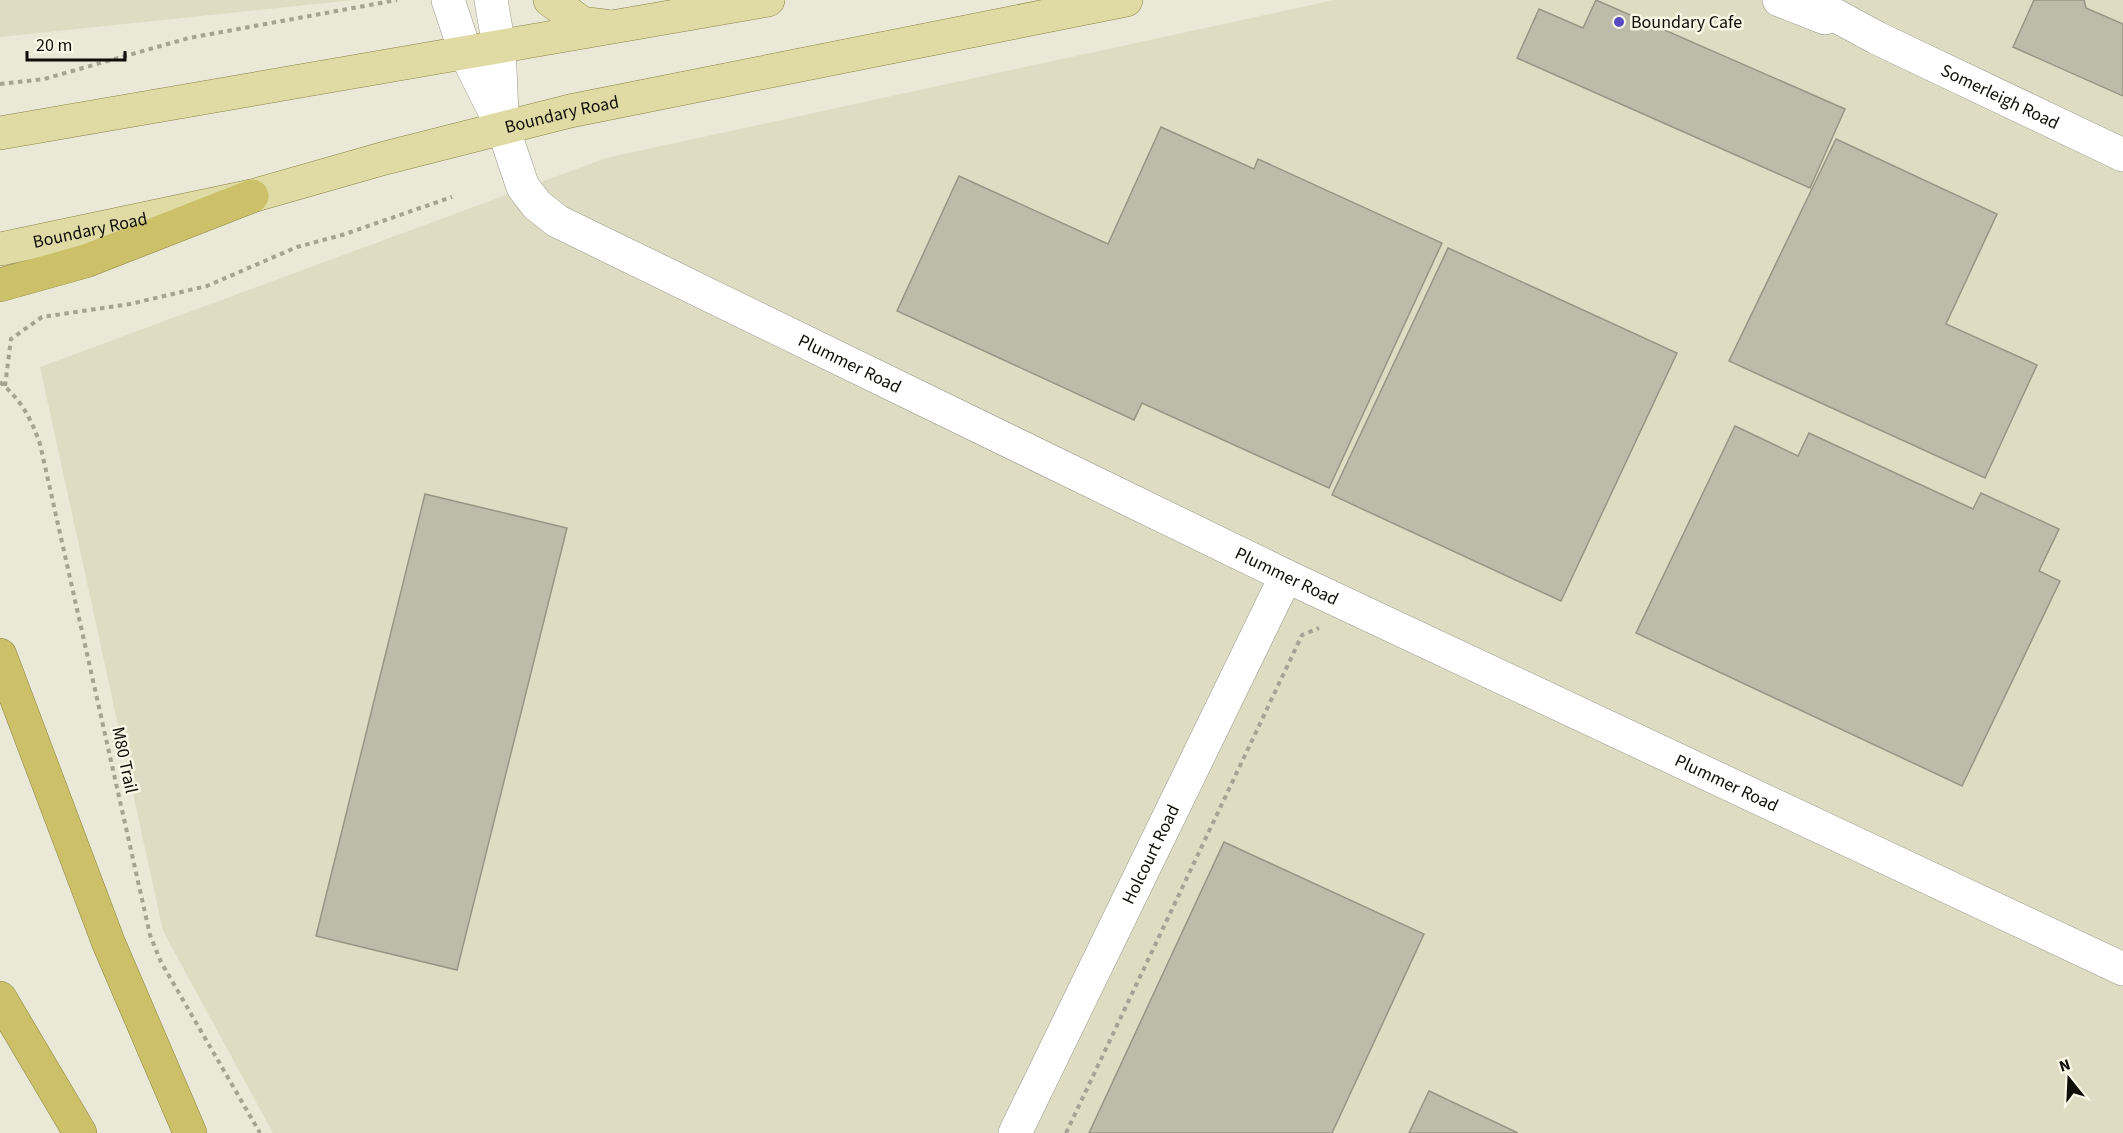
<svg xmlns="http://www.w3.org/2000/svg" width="2123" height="1133" font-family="'Source Sans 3',sans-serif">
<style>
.built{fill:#dedcc3}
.building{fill:#bdbcab;stroke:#979585;stroke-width:1.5}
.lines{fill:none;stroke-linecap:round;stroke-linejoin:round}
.minor-casing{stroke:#9a9888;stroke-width:34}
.major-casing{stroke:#8a8246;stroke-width:34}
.highway-casing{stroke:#8a8246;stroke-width:34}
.path{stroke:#a4a394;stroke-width:4;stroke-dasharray:4.5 4.5;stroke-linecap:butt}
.minor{stroke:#fff;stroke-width:33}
.major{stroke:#e0daa4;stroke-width:33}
.highway{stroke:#ccc168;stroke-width:33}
.poi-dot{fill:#584bc2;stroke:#f8f6e4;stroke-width:2}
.labels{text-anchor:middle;stroke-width:5;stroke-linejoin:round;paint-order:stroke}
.poi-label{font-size:18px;fill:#0f0e08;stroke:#f8f6e4;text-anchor:start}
.street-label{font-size:18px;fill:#0f0e08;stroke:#f8f6e4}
</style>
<rect width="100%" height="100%" fill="#eae9d7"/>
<g class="built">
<path d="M0 0H354L0 37Z"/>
<path d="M1334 0H2123V1133H273L163 931 40 367 606 158Z"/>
</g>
<g class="building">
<path d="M1596 0 1845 109 1810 188 1517 58 1539 9 1583 28Z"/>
<path d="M2034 0H2084L2086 8 2123 24V96L2013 47Z"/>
<path d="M1161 127 1254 169 1258 159 1442 243 1329 488 1142 403 1134 420 897 311 959 176 1108 244Z"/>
<path d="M1836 139 1997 214 1946 324 2037 365 1985 478 1729 361Z"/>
<path d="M1448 248 1677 353 1561 601 1332 495Z"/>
<path d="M1735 426 1798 456 1809 433 1973 509 1981 493 2059 529 2039 571 2060 581 1962 786 1636 633Z"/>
<path d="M425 494 567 528 457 970 316 936Z"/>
<path d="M1224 842 1424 934 1332 1133H1089Z"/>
<path d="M1429 1091 1518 1133H1409Z"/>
</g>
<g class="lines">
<g class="minor-casing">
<g id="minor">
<path id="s1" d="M448 0 466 54 503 128 523 187 537 205 557 221 1286 576 2123 969"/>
<path d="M491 0 499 47 502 114"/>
<path d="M1779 0 1825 18"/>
<path id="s2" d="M1807 0 1877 38 2123 155"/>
<path id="s3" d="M1015 1133 1286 576"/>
</g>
</g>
<g class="major-casing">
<g id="major">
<path d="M550 0 582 23 606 26"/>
<path d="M0 133 768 0"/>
<path id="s4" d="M0 249 252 196 385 158 570 111 1126 0"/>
</g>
</g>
<g class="highway-casing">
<g id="highway">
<path d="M0 285 86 261 252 196"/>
<path d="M0 655 109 944 190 1133"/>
<path d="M0 998 80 1133"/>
</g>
</g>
<g class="path">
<path d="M0 84 44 79 189 38 397 0"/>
<path d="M0 382C21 400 31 418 40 444L150 935 161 962 260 1133"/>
<path d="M5 386 11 339 42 317 130 304 207 286 297 247 342 235 452 197"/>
<path d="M1066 1133 1302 635 1319 628"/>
</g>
<use href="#minor" class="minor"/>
<use href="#major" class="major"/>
<use href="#highway" class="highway"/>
</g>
<circle class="poi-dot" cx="1619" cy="22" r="6"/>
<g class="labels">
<g class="poi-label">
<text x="1631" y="28">Boundary Cafe</text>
</g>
<g class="street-label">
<text dy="6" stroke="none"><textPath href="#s2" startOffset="216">Somerleigh Road</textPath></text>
<text dy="6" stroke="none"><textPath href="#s4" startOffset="578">Boundary Road</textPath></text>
<text dy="6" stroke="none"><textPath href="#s4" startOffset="92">Boundary Road</textPath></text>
<text dy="6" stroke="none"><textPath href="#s1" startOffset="576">Plummer Road</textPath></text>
<text dy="6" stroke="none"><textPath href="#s1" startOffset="1062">Plummer Road</textPath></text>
<text transform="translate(125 760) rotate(78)" y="6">M80 Trail</text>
<text dy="6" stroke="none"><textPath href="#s1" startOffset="1548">Plummer Road</textPath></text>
<text dy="6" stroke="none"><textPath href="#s3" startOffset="310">Holcourt Road</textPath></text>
</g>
</g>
<g transform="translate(2069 1079) rotate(342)" stroke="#f8f6e4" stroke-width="4.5" paint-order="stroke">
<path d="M0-4.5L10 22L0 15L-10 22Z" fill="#0f0e08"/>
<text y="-9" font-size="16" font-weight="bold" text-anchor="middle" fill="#0f0e08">N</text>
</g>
<path d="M27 51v9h98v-9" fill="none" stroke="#0f0e08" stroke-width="3"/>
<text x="36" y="51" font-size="18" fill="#0f0e08" stroke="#f8f6e4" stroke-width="4.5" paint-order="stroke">20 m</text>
</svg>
